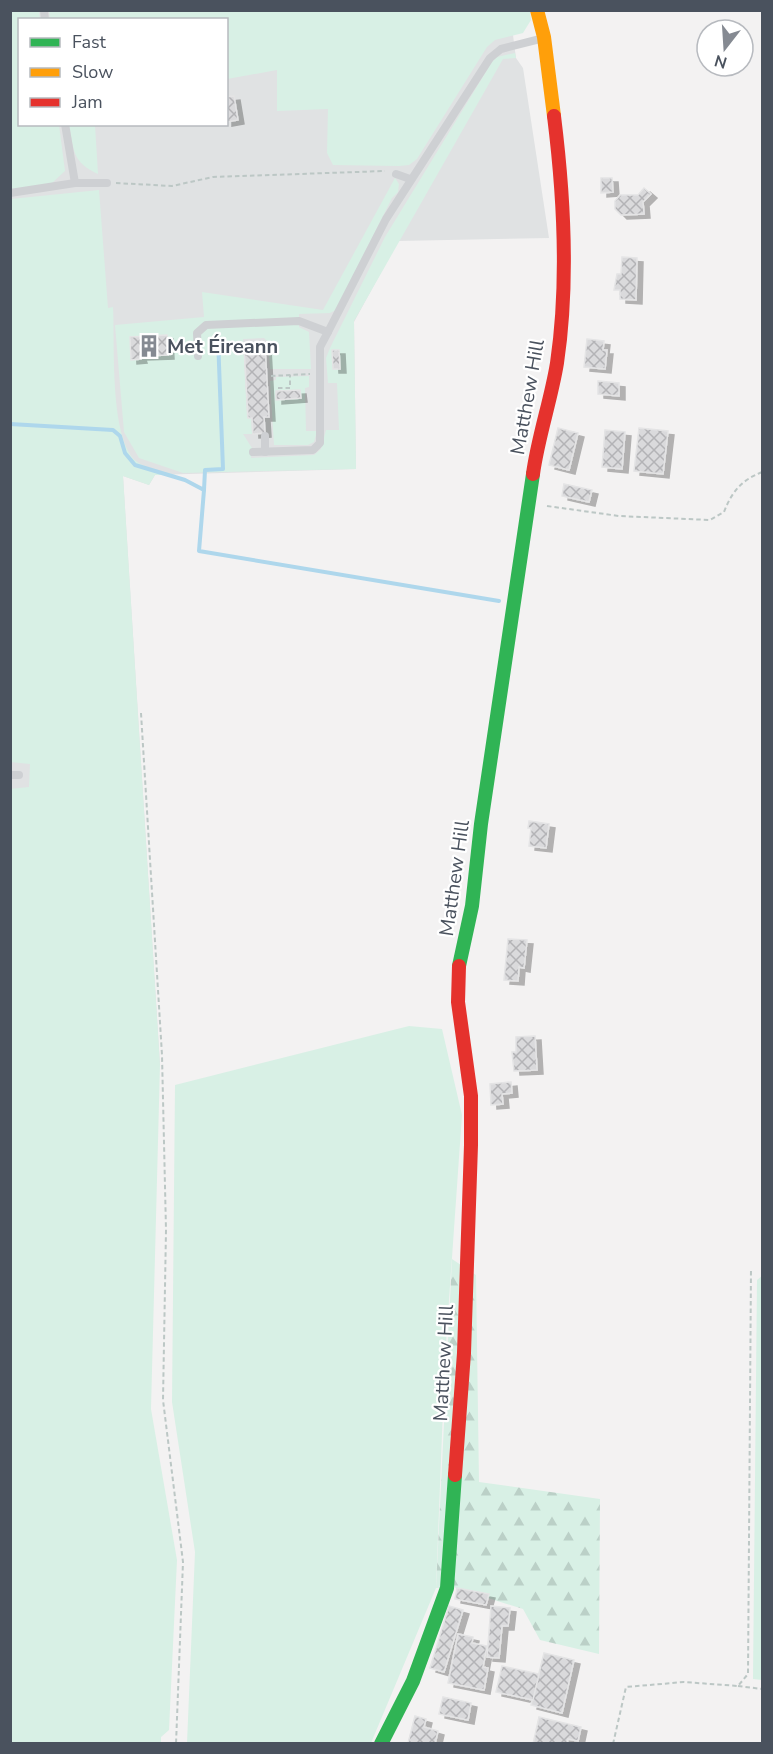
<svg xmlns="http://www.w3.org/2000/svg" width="773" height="1754" font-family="'Nunito Sans',sans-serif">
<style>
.airport{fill:#e0e2e3;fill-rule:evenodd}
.grass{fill:#d8f0e5}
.forest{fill:url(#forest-firs)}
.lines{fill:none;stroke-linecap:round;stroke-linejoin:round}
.stream{stroke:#aed7ec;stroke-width:4}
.building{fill:url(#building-cross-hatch);stroke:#e4e4e5;stroke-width:1.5;filter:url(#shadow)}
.path{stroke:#bcc7c5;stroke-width:2;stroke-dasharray:4.5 3;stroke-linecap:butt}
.lane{stroke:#ced0d3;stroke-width:8}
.fast{stroke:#30b455;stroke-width:14}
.slow{stroke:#ff9f0a;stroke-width:14}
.jam{stroke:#e5322d;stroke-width:14}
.labels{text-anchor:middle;stroke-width:4.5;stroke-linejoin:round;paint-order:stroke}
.poi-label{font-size:20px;font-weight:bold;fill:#4a525e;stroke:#fff;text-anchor:start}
.street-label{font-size:20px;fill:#4a525e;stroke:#fff}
</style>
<defs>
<pattern id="forest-firs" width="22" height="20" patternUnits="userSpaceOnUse" patternTransform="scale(1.5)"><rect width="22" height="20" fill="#d8f0e5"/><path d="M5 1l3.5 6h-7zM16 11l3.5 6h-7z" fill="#bbd0c7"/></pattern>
<pattern id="building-cross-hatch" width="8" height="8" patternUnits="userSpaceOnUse" patternTransform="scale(1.5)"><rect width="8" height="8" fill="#dadadc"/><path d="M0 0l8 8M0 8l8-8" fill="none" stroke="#b3b3b6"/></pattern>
<filter id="shadow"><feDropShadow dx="6" dy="4" stdDeviation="0" flood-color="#0004"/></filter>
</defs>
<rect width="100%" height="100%" fill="#f3f2f2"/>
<path class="airport" d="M518 10 477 42 513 35 516 58 523 68 549 238 398 241 354 322 356 469 155 475 149 485 123 476 160 1065 11 1071 10 11ZM20 20H226V124H20Z"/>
<g class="grass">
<path d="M530 10 531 20 523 33 495 40 487 47 417 159 409 165 399 166 333 165 327 153 328 109 277 111V70L227 79 226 20 50 19 49 11Z"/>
<path d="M10 11H39L40 19 20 20V124L59 125 65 171 51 184 10 190Z"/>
<path d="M515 53 516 58 503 59 354 321 356 469 183 473 139 458 124 432 115 325 204 317 202 292 323 310 395 178 399 184 398 192 392 198 336 310 330 313 299 314V327L309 332 311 369H270L268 342 264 338 243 339 247 418 251 419 252 434H243L252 448 251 458 314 455 321 449 326 430H339L337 383H328L326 358 330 348 385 237 492 62 497 57Z"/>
<path d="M69 125H95L98 174C72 162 74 151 69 125Z"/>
<path d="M99 190 108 308 113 307C115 343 109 438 136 461 145 469 163 471 175 475H155L149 485 123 476 160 1065 151 1409 177 1560 169 1730 161 1737V1743H11L10 789 29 787 30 764 10 762 11 199Z"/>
<path d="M309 376V387L305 388 306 431H317L314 442 308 445H274L270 381 276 380V377Z"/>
<path d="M409 1026 442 1029 462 1115 445 1357 436 1588 371 1743H187L195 1552 172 1402 175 1085Z"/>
<path d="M762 1276V1680L753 1679 757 1280Z"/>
</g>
<path class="forest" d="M452 1259 476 1275 479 1482 600 1499 599 1654 540 1640 523 1609 453 1587 436 1588Z"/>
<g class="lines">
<g class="stream">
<path d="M10 424 113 430 120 436 125 453 135 465 185 480 204 490 205 470 223 469 218 338"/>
<path d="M204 490 199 551 499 601"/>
</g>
</g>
<g class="building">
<path d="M234 96 238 120 226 122V97Z"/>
<path d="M601 178H612L613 192 601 193Z"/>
<path d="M644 188 651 194 643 202 644 214 621 215 615 209V201L620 195H638Z"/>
<path d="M622 257 637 258 636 300 620 299V290H614L617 274H621Z"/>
<path d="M167 335 168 355 140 356 141 359 131 360 130 337Z"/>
<path d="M587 339 604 341 603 350H607L605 369 584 367Z"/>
<path d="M265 345 269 417H264L265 433 253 434 252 418H248L244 346Z"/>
<path d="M332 350H339L340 369H333Z"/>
<path d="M598 381 619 383V396L598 394Z"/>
<path d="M300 390 301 398 276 400V391Z"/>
<path d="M558 428 578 433 569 470 549 465Z"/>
<path d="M639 428 668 431 663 474 634 471Z"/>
<path d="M605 430 625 432 622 469 602 467Z"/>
<path d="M564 484 592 490 589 502 562 496Z"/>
<path d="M529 821 549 824 546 848 529 846 531 828H528Z"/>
<path d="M508 939 527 940 524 968 519 967 518 981 504 980Z"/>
<path d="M535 1036 537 1070 514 1071 512 1052H516V1037Z"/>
<path d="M511 1082 512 1093 502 1094 503 1104 491 1105 490 1084Z"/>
<path d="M457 1588 489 1594 486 1605 455 1599Z"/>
<path d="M449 1606 463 1610 444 1672 430 1668Z"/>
<path d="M491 1606 510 1608 508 1626H502L499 1658 487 1657Z"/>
<path d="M458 1634 473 1637 472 1643 487 1646 483 1667 488 1668 484 1690 448 1683Z"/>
<path d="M544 1653 574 1660 562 1713 531 1705Z"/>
<path d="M502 1666 539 1674 533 1700 496 1692Z"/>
<path d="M443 1697 471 1703 468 1720 439 1714Z"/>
<path d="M415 1716 426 1719 424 1727 438 1731 435 1744 408 1743Z"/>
<path d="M539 1717 581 1727 578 1741 568 1739 567 1744H533Z"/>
</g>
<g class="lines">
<g class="path">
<path d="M116 183 172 186 213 177 385 171"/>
<path d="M271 376 310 374"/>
<path d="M278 388H290V375"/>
<path d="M547 506 619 516 710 520 724 512C732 491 742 480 762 472"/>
<path d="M141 713 162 1055 166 1230 163 1400 183 1562 176 1744"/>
<path d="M738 1686 762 1689"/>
<path d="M613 1744 626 1687 684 1682 738 1686 748 1674 751 1268"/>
</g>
<g class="lane">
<path d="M44 10 45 20"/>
<path d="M65 124 75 183"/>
<path d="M396 174 410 179"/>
<path d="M10 193 75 183H107"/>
<path d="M328 332 386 219 490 58 501 49 544 38"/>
<path d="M198 356 197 333 206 325 299 321 328 332 320 347V443L313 450 253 452"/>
<path d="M265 436V452"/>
<path d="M10 775H19"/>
</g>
<g class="fast">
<path d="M459 966 472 906 481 824 533 474"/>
<path d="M381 1744 413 1681 447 1588 455 1475"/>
</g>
<path class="slow" d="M537 10 544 37 554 116"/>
<g class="jam">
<path d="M533 474C538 437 551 400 557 363 569 282 564 196 554 116"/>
<path d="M455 1475 464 1353 471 1145V1096L458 1002 459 966"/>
</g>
</g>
<defs>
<g id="building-bare" transform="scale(1.8)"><path d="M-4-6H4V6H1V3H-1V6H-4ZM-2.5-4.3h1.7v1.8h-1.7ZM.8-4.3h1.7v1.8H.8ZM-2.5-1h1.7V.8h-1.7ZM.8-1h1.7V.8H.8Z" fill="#858a92" stroke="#fff" stroke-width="2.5" paint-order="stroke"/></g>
</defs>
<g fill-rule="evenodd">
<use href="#building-bare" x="149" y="346"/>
</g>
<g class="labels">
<g class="poi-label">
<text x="167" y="353">Met Éireann</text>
</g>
<g class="street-label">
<text transform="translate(527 397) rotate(-80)" y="7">Matthew Hill</text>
<text transform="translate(454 878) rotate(-82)" y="7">Matthew Hill</text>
<text transform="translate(443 1363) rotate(-87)" y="7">Matthew Hill</text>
</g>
</g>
<rect width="773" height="1754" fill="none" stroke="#4a525e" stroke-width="24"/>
<rect x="18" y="18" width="210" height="108" fill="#ffffff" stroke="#b7babf" stroke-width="1.5"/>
<rect x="30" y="38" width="30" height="9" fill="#30b455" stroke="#b7babf" stroke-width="1.5"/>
<text x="72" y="48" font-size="18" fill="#4a525e">Fast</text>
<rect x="30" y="68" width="30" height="9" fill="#ff9f0a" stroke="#b7babf" stroke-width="1.5"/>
<text x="72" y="78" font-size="18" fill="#4a525e">Slow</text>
<rect x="30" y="98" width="30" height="9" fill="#e5322d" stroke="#b7babf" stroke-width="1.5"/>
<text x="72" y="108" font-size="18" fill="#4a525e">Jam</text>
<g transform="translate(725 48) rotate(197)"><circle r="28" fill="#ffffff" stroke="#b7babf" stroke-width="1.5"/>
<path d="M0-4.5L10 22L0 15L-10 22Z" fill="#858a92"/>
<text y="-9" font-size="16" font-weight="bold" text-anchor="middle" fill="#4a525e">N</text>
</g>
</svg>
